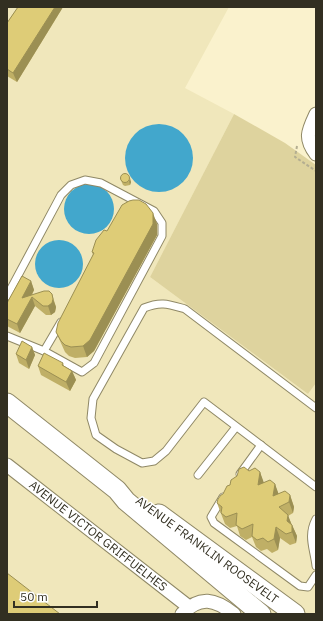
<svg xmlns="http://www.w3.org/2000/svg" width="323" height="621" font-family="'IBM Plex Sans',sans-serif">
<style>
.built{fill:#f0e7bb}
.green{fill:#ded39e}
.water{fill:#42a7cc}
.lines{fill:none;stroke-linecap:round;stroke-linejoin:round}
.lane-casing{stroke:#8f8866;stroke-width:9}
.street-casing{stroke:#8f8866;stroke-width:15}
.secondary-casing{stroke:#8f8866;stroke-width:21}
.path{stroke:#b4ae91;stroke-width:2;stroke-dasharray:3 2;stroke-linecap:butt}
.lane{stroke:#fff;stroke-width:7}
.street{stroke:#fff;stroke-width:13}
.secondary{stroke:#fff;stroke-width:19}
.wall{fill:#bfaf66}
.shaded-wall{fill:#9b8f53}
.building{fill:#decc77;stroke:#9b8f53}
.labels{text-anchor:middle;stroke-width:3;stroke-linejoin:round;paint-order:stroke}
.street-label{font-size:12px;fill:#322f21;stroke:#fff}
</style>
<rect width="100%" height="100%" fill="#faf2cd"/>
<path class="built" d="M7 7H229L185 88 234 114 150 277 308 394 316 383V614H7Z"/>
<path class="green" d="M234 114 285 143 316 165V383L308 394 150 277Z"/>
<g class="water">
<circle cx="159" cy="158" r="34"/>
<circle cx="89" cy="209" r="25"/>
<circle cx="59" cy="264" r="24"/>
</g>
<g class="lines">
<g class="lane-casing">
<g id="lane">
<path d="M7 296 61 195 71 185 85 180 101 183 154 211 162 223V236L94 363 82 372 44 351"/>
<path d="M7 336 44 351 61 322"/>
<path d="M316 408 185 309C168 304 161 301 144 308L93 399 91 418 96 435 116 449 142 463 154 461 166 451 204 402 316 487"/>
<path d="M240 474 261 445"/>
<path d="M198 475 236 427"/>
<path d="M223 497 211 517 214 523 300 586 308 587 316 575"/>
<path d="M316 519C307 536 314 548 316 566"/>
</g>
</g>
<g class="street-casing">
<g id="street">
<path d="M316 114C308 131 304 138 316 154"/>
<path d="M7 465 189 607"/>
<path d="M182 614C200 595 215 599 234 614"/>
</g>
</g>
<g class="secondary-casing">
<g id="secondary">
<path d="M7 403 117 490 126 501 261 614"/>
<path d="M159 514 295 614"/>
</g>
</g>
<path class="path" d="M297 146 295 157 316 171"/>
<use href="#lane" class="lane"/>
<use href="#street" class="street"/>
<use href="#secondary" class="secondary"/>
</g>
<g class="wall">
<path d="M18 7H63L17 82 7 76V23Z"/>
<path d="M120 178 131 182 130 185 125 186 123 185Z"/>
<path d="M157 224V235L94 351 87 357 75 358 69 356 65 352 56 332 93 255 92 252 107 231Z"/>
<path d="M31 281 34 290 32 295 52 294 56 307 55 312 51 315H46L35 306 20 333 7 326V303Z"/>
<path d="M32 347 35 355 29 369 19 363 16 354Z"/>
<path d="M63 363 64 366 72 371 76 380 70 391 41 375 38 366Z"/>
<path d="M249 471 260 472 263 482 275 484 278 494 290 495 294 507 293 513 288 516 297 536 296 543 290 545 280 538 278 550 272 553 267 549 261 551 256 547 252 537 246 540 240 536 237 526 230 528 225 524 217 503 230 485Z"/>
</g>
<g class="shaded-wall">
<path d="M55 7H63L17 82 13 73Z"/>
<path d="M130 178 131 182 130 185 129 181Z"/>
<path d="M153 213 157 224V235L94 351 87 357 83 346Z"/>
<path d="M31 281 34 290 25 307 22 298Z"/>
<path d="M32 297 35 306 20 333 17 324Z"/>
<path d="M53 299 56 307 55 312 51 315 48 306Z"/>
<path d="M32 347 35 355 29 369 26 360Z"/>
<path d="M72 371 76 380 70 391 66 382Z"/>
<path d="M260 472 264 483 258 485Z"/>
<path d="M275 484 279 495 273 496Z"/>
<path d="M290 495 294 507 293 513 289 502Z"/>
<path d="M288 515 292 526 287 521Z"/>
<path d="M292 525 297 536 296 543 292 532Z"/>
<path d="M276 527 280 538 278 550 274 539Z"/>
</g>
<g class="building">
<path d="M18 7H55L13 73 7 69V23Z"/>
<circle cx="125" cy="178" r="4.5"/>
<path d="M133 200H139L146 204 153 213V224L90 340 83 346 71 347 65 345 61 341 56 332 58 323 94 253 92 252 96 240 104 230 107 231 122 205 129 201Z"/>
<path d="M22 276 31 281 22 298 44 291H49L52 294 53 299 52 303 48 306H43L32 297 17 324 7 319V303Z"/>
<path d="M22 341 32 347 26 360 16 354Z"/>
<path d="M44 353 63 363 62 365 72 371 66 382 38 366Z"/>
<path d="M244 467 249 471 255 468 260 472 258 485 270 480 275 484 273 496 285 491 290 495 289 502 279 507 288 515 287 521 292 525V532L286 534 276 527 274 539 268 542 263 538 257 540 252 536 253 524 242 529 236 525 237 513 226 517 221 513 222 507 217 503 218 499 221 495 223 494 227 486 230 485 231 480 237 476 239 469Z"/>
<path d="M7 573 60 614H7Z"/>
</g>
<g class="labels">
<g class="street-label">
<text transform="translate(98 536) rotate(38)" y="4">AVENUE VICTOR GRIFFUELHES</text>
<text transform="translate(207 550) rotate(36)" y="4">AVENUE FRANKLIN ROOSEVELT</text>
</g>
</g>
<rect width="323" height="621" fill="none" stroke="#322f21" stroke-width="16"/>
<path d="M14 601v6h83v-6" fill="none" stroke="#322f21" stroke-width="2"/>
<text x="20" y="601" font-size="12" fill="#322f21" stroke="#ffffff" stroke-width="3" paint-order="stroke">50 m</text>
</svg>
